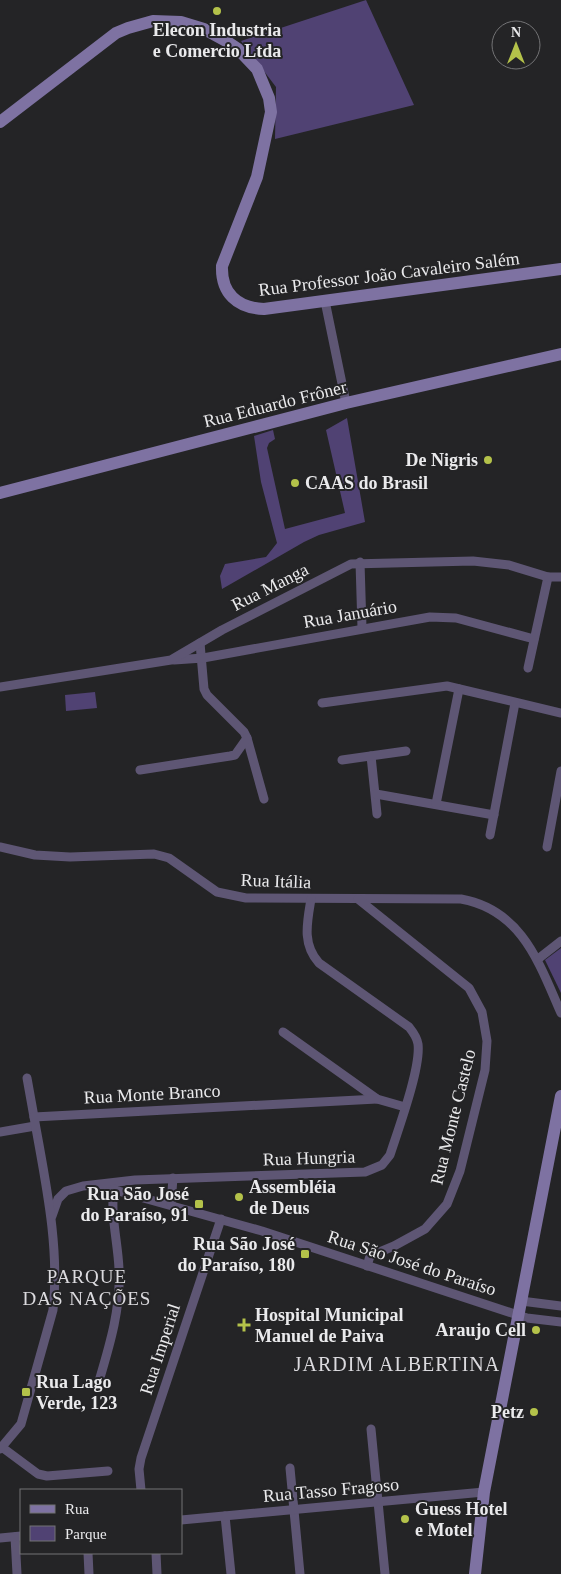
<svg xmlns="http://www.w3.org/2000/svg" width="561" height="1574" font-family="Georgia,serif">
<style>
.green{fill:#504273}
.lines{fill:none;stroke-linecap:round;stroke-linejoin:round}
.street{stroke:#5e5674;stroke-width:9}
.secondary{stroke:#7e72a2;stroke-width:12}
.poi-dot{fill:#b4c24a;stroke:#242426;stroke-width:2}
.labels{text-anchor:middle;stroke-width:4;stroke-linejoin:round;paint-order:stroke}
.poi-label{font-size:18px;font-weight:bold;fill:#eaeaec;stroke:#242426;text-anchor:end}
.street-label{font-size:18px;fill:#eaeaec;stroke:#242426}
.neighbourhood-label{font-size:19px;letter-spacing:1px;fill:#dbdade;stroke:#242426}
.quarter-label{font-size:20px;letter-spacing:1px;fill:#dbdade;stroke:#242426}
</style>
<rect width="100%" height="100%" fill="#242426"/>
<g class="green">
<path d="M366 0 414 105 275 139 276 87 241 41Z"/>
<path d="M347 418 365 522 319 535 304 542 222 589 220 576 225 564 266 557 277 543 261 482 254 436 273 430 275 439 269 443 267 448 285 529 345 513 326 430Z"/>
<path d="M95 692 97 708 66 711 65 695Z"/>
<path d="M561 948V993L545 960Z"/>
</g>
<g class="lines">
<g class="street">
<path d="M325 301 346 403"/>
<path d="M360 562 362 628"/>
<path d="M200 643 204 689 207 695 244 732 247 738 264 799"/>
<path d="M174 660 203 658 430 617 456 618 534 639"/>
<path d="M528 668 548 577"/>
<path d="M0 687 171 660 222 630 351 564 473 561 509 565 548 577H561"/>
<path d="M322 703 447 686 561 713"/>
<path d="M371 756 377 814"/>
<path d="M342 760 406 751"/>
<path d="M140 770 230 756 235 755 247 738"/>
<path d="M376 794 494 815"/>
<path d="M436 804 459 689"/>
<path d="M490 835 515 703"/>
<path d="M0 847 35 855 70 857 154 854 169 858 217 892 246 898 461 899C522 910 539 963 561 1013"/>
<path d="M547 847 561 771"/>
<path d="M358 899 469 988 482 1012 487 1041 485 1070 460 1171 447 1204 425 1229 394 1246 370 1256 367 1266"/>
<path d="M538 959 561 941"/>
<path d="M283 1032 377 1099 405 1107"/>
<path d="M27 1078 34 1117"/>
<path d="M0 1132 35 1126"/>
<path d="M104 1187 262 1231 527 1318 561 1322"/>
<path d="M171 1204 173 1178"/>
<path d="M52 1216 58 1199 66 1191 83 1186 135 1180 365 1172 382 1165 390 1155C398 1130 421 1068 418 1044 417 1037 413 1032 409 1027L319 963C302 944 307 923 311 899"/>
<path d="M521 1301 561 1306"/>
<path d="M99 1381C110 1344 121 1308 119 1269 118 1243 110 1214 114 1189"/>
<path d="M371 1429 385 1574"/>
<path d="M3 1448 38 1474 47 1476 108 1471"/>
<path d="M0 1449 21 1424 53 1310C60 1246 45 1180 34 1117L377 1099"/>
<path d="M290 1468 300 1574"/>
<path d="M141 1490 139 1469 141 1458 221 1219"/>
<path d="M225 1516 231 1574"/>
<path d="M181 1520 484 1492"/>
<path d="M15 1537 17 1574"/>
<path d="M0 1538 21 1536"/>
<path d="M88 1553 89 1574"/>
<path d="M156 1553 157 1574"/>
</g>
<g class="secondary">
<path d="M0 122 116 33 128 28 153 21 181 22 204 29 226 41 238 49 257 69 269 98 271 112 257 177 222 266C221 293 237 308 264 309L561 269"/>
<path d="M0 493 346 403 561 354"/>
<path d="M475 1574 484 1492 561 1096"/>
</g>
</g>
<g class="poi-dot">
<circle cx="217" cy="11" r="5"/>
<circle cx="488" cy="460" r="5"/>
<circle cx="295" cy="483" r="5"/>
<circle cx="239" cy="1197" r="5"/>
<rect x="194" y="1199" width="10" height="10" rx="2.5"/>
<rect x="300" y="1249" width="10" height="10" rx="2.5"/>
<path d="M241.5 1317.5h5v5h5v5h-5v5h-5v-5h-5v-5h5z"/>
<circle cx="536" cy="1330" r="5"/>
<rect x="21" y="1387" width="10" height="10" rx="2.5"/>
<circle cx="534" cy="1412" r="5"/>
<circle cx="405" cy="1519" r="5"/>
</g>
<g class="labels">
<g class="poi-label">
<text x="217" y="36" text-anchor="middle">Elecon Industria<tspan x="217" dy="21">e Comercio Ltda</tspan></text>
<text x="478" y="466">De Nigris</text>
<text x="305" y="489" text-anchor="start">CAAS do Brasil</text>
<text x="249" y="1193" text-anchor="start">Assembléia<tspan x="249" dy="21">de Deus</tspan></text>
<text x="189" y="1200">Rua São José<tspan x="189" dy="21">do Paraíso, 91</tspan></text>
<text x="295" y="1250">Rua São José<tspan x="295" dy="21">do Paraíso, 180</tspan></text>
<text x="255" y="1321" text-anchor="start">Hospital Municipal<tspan x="255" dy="21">Manuel de Paiva</tspan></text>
<text x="526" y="1336">Araujo Cell</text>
<text x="36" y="1388" text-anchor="start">Rua Lago<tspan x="36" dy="21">Verde, 123</tspan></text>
<text x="524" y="1418">Petz</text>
<text x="415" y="1515" text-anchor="start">Guess Hotel<tspan x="415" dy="21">e Motel</tspan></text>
</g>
<g class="street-label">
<text transform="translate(389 274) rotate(-7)" y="6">Rua Professor João Cavaleiro Salém</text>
<text transform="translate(275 404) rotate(-14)" y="6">Rua Eduardo Frôner</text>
<text transform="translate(270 587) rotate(-27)" y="6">Rua Manga</text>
<text transform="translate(350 614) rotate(-10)" y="6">Rua Januário</text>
<text transform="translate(276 881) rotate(2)" y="6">Rua Itália</text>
<text transform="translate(152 1094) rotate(-3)" y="6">Rua Monte Branco</text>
<text transform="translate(453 1117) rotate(-76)" y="6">Rua Monte Castelo</text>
<text transform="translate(309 1158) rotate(-2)" y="6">Rua Hungria</text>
<text transform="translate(412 1263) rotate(18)" y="6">Rua São José do Paraíso</text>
<text transform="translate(160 1349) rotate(-72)" y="6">Rua Imperial</text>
<text transform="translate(331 1490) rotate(-5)" y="6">Rua Tasso Fragoso</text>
</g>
<g class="neighbourhood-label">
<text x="87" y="1283">PARQUE<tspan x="87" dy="22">DAS NAÇÕES</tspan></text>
</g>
<g class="quarter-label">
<text x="397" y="1371">JARDIM ALBERTINA</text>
</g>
</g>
<rect x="20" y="1489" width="162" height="65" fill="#242426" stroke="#737375"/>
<rect x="30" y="1505" width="25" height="8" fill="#7e72a2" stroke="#737375"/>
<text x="65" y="1514" font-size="15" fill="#eaeaec">Rua</text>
<rect x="30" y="1526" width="25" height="15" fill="#504273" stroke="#737375"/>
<text x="65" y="1539" font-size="15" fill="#eaeaec">Parque</text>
<g transform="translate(516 45)"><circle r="24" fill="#242426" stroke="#737375"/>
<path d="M0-4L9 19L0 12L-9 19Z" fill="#b4c24a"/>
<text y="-8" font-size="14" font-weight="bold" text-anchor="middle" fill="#eaeaec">N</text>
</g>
</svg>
